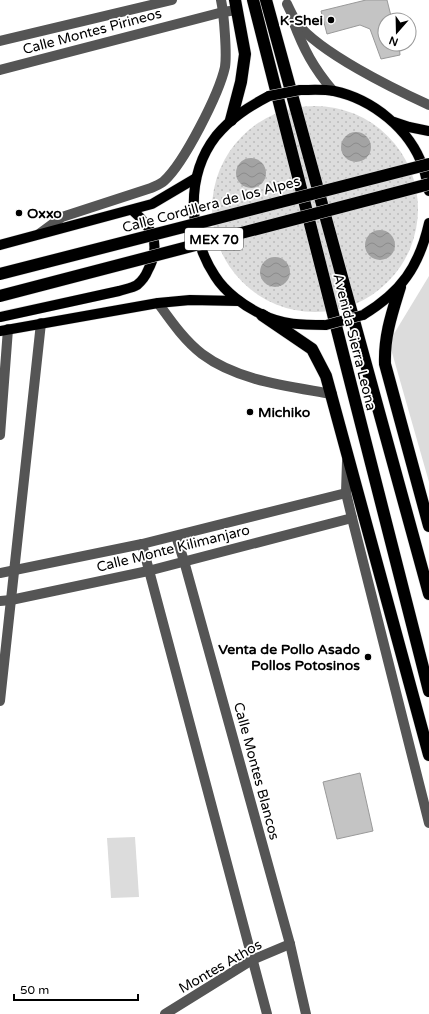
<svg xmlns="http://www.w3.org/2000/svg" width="429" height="1014" font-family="'Varela Round',sans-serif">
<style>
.green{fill:#dcdcdc}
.park{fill:url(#park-dots)}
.water{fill:url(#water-waves)}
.building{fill:#c4c4c4;stroke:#999}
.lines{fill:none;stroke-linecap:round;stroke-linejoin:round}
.major-casing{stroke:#dbdbdb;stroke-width:11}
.highway-casing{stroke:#dbdbdb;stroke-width:13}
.minor{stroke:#555;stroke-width:10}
.major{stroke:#000;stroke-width:10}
.highway{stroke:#000;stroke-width:12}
.major-bridge-casing{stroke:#dbdbdb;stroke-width:11;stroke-linecap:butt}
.highway-bridge-casing{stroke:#dbdbdb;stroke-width:13;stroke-linecap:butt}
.major-bridge{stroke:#000;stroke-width:10}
.highway-bridge{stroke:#000;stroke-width:12}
.poi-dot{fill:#000;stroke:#fff;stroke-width:1.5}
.labels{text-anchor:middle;stroke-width:3.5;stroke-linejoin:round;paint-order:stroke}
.shield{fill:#fff;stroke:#4c4c4c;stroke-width:1}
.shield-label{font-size:13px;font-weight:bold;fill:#000}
.poi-label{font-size:14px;font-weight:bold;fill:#000;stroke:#fff;text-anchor:end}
.street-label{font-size:14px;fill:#000;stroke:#fff}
</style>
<defs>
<pattern id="park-dots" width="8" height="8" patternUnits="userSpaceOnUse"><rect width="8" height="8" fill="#dcdcdc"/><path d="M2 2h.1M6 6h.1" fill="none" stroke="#bbb" stroke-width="1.8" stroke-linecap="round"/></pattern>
<pattern id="water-waves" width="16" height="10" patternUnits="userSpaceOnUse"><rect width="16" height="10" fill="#a3a3a3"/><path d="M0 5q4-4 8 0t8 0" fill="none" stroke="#8b8b8b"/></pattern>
</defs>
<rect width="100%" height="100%" fill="#fff"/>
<g class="green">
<path d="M429 276V482L389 342Z"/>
<path d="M135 837 139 897 111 898 107 838Z"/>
</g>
<circle class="park" cx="315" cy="209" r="103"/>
<g class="water">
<circle cx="356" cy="147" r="15"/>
<circle cx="251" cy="173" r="15"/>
<circle cx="380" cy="245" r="15"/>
<circle cx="275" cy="272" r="15"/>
</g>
<g class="building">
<path d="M366 0H387L392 20H385V44H399L400 55 381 59 370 29 360 25 327 34 321 11Z"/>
<path d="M360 773 373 831 337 839 323 782Z"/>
</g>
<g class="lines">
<g class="major-casing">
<g id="major">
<path d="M300 90C311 90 323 89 334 91 372 99 410 129 423 167 426 175 427 183 429 191"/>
<path d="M269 96C248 107 231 118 216 136 185 176 188 235 215 276 225 292 244 306 261 314 281 325 304 325 326 325"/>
<path d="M394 122 409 127 429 131"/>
<path d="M0 245 152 204 196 178"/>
<path d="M363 315C401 292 419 267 429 223"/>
<path d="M0 317 119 291C125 289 132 288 137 285 142 281 146 275 148 270 162 244 152 227 132 210"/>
<path d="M0 331 158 303 190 300 239 301"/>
</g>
</g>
<g class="highway-casing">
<g id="highway">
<path d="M253 0 429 691"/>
<path d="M266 0 429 594"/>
<path d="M231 120 241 82 245 54 235 0"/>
<path d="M400 287C392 313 384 336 385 364L429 526"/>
<path d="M262 315 312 349 326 376 429 755"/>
</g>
</g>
<g class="minor">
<path d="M287 4C290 10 293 17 297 23 320 53 394 89 429 105"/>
<path d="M293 21C304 50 313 67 333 91"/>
<path d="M0 41 172 0"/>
<path d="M0 70 223 12 237 10"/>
<path d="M39 234 62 217 151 188C155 186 161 184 164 181 184 163 219 94 225 67 227 54 224 14 221 0"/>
<path d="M158 303C171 321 184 340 202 354 238 381 288 386 332 394"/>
<path d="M0 435 8 329"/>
<path d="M347 461 346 493 352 518 429 823"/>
<path d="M176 536 184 561 290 944 306 1014"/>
<path d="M142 544 267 1014"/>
<path d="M0 573 142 544 346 493"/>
<path d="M0 601 11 600 148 571 352 518"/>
<path d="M0 701 41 323"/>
<path d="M165 1014 252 960 290 944"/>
</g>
<use href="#major" class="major"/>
<use href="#highway" class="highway"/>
<g class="major-bridge-casing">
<g id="major-bridge">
<path d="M269 96 300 90"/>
<path d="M326 325 363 315"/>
</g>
</g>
<g class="highway-bridge-casing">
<g id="highway-bridge">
<path d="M0 274 429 164"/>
<path d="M0 296 429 184"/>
</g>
</g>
<use href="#major-bridge" class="major-bridge"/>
<use href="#highway-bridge" class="highway-bridge"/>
</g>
<g class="poi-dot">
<circle cx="331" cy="20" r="4"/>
<circle cx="19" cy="213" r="4"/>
<circle cx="250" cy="412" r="4"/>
<circle cx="368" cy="657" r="4"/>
</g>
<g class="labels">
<rect class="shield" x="185" y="228" width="58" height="22" rx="3"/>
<g class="shield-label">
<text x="214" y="244">MEX 70</text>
</g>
<g class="poi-label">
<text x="323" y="25">K-Shei</text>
<text x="27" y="218" text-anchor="start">Oxxo</text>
<text x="258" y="417" text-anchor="start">Michiko</text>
<text x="360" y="654">Venta de Pollo Asado<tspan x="360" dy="16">Pollos Potosinos</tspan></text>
</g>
<g class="street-label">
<text transform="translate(92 31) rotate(-15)" y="5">Calle Montes Pirineos</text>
<text transform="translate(211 204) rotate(-15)" y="5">Calle Cordillera de los Alpes</text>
<text transform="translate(355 342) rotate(76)" y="5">Avenida Sierra Leona</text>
<text transform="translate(173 548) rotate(-14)" y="5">Calle Monte Kilimanjaro</text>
<text transform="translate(257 771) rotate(75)" y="5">Calle Montes Blancos</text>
<text transform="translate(220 966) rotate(-30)" y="5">Montes Athos</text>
</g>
</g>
<g transform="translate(397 32) rotate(200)"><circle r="19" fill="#ffffff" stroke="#999999"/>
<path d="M0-3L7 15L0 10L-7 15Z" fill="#000000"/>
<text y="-6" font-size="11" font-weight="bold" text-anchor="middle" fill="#000000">N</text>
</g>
<path d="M14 994v6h124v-6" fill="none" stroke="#000000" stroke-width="2"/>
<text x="20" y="994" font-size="12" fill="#000000" stroke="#ffffff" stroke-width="3" paint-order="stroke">50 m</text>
</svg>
